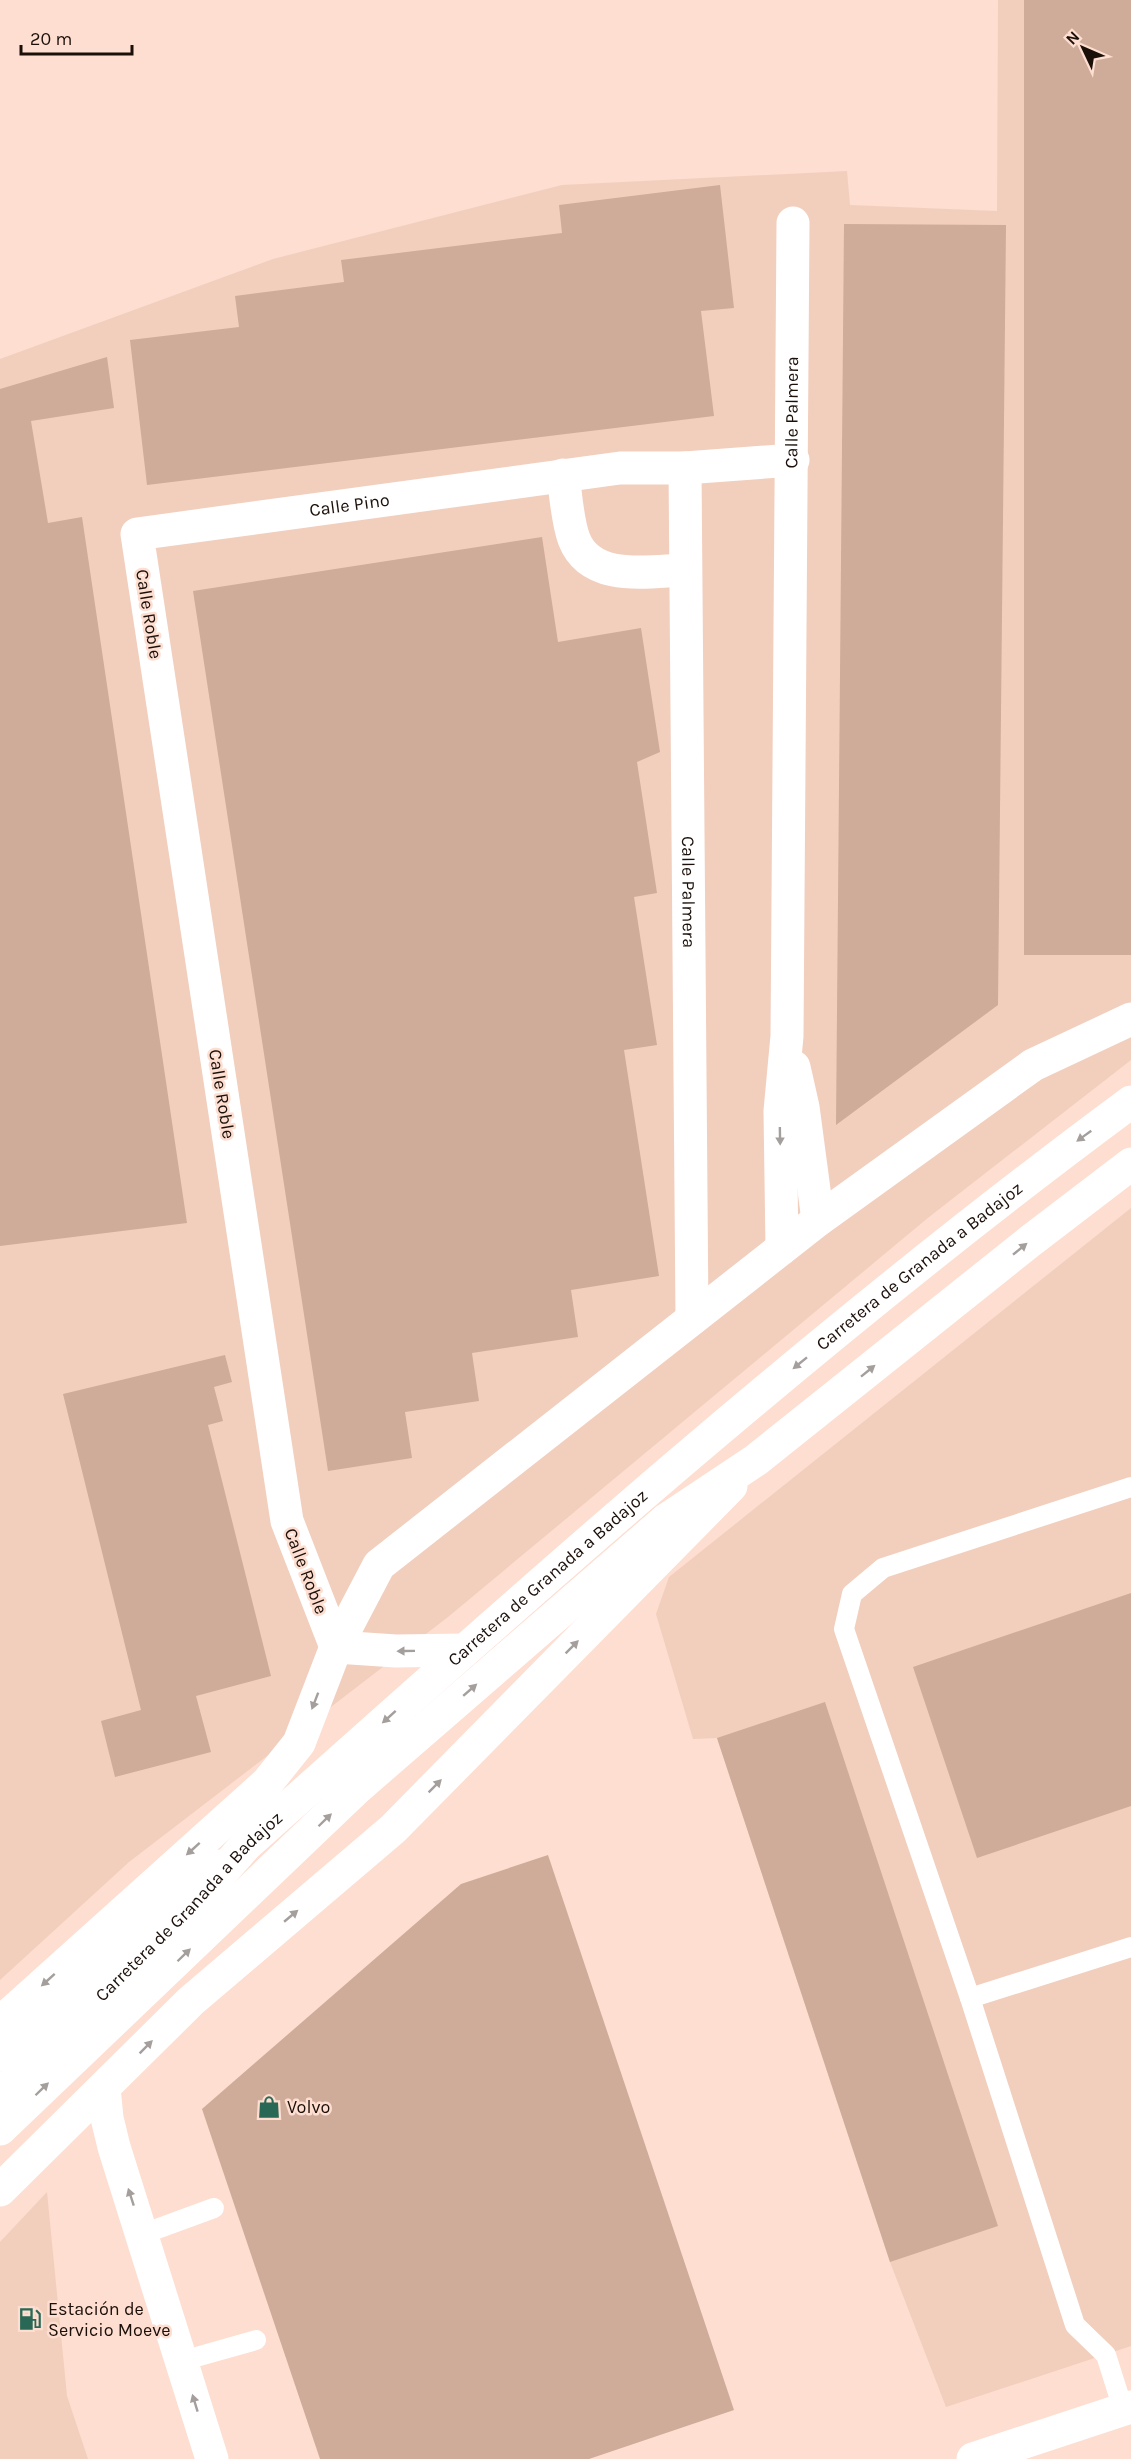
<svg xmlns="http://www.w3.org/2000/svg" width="1131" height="2459" font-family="Karla,sans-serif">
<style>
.built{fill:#f2cebd}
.building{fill:#cfab99}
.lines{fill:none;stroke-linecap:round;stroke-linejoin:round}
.service{stroke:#fff;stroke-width:20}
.minor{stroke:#fff;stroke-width:33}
.trunk{stroke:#fff;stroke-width:33}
.oneway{fill:#a49f9d}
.labels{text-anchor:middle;stroke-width:5;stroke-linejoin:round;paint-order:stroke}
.street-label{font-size:18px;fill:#1b0f09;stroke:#fdded0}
.poi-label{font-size:18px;fill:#1b0f09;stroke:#fdded0;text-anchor:start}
</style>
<rect width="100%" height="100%" fill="#fdded0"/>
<g class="built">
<path d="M998 0H1131V1060L929 1217 448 1617 129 1862 0 1980V359L273 259 562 185 847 171 850 205 997 211Z"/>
<path d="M1131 1208V2346L946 2407 890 2262 717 1738 693 1739 656 1614 669 1577Z"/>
<path d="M47 2192 67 2396 88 2459H0V2242Z"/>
</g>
<g class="building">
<rect x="1024" y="0" width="107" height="955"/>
<path d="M720 185 734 308 701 311 714 416 147 485 130 340 239 327 235 296 344 282 341 260 562 233 559 205Z"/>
<path d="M844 224 1006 225 998 1005 836 1125Z"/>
<path d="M107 357 114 408 31 421 48 523 82 517 187 1223 0 1246V389Z"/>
<path d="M542 537 558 642 641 628 660 752 637 762 657 893 634 897 657 1045 624 1050 659 1276 571 1290 578 1337 472 1353 479 1401 405 1412 412 1458 328 1471 193 591Z"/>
<path d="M225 1355 232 1382 214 1387 223 1421 208 1425 271 1676 196 1696 211 1752 115 1777 101 1721 141 1710 63 1394Z"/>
<path d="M1131 1593V1806L977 1858 913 1667Z"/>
<path d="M825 1702 998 2226 890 2262 717 1738Z"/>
<path d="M548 1855 734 2410 589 2459H320L202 2109 461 1884Z"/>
</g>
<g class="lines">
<g class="service">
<path d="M970 1998 844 1629 852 1594 883 1568 1131 1487"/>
<path d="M143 2234 214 2208"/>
<path d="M182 2361 256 2340"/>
<path d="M1123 2409 1106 2355 1075 2325 970 1998 1131 1947"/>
</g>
<g class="minor">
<path id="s1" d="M685 468 692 1317"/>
<path d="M563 475C566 495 567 520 574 539 591 583 649 571 685 570"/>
<path d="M794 1067 803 1107 818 1220"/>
<path id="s2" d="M782 1248 780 1111 787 1036 793 223"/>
<path id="s3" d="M336 1647 287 1521 137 534 620 468H685L793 460"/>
<path d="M336 1647 396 1651 464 1650"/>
<path d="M0 2023 267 1783 299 1743 336 1647 379 1565 818 1220 1033 1065 1131 1019"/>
<path d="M0 2055 177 1895 218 1866"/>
<path d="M104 2088 107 2118 114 2147 212 2459"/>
<path d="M0 2190 191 2001 393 1829 731 1486"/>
<path d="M973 2459 1131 2407"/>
</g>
<g class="trunk">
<path id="s4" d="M0 2095 189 1909 246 1845C533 1588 821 1331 1131 1102"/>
<path d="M0 2129 356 1789 666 1520 756 1460 1029 1242 1131 1164"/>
</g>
</g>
<defs><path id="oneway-solid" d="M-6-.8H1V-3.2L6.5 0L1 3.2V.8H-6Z" transform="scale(1.5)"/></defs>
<g class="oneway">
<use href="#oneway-solid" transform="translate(780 1136) rotate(89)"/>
<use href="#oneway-solid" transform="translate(1084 1136) rotate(144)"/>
<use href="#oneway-solid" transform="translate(1020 1249) rotate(-39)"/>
<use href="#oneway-solid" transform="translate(800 1363) rotate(141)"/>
<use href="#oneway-solid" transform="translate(868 1371) rotate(-39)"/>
<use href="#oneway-solid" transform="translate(572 1647) rotate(-45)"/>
<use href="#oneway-solid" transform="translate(406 1651) rotate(179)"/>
<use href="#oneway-solid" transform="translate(470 1690) rotate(-41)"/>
<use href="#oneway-solid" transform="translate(315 1701) rotate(111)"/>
<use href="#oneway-solid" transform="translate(389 1717) rotate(138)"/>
<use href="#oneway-solid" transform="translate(435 1786) rotate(-45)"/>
<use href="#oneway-solid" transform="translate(325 1820) rotate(-44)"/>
<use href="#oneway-solid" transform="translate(193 1849) rotate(138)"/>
<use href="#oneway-solid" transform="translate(291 1916) rotate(-40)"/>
<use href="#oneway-solid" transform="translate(184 1955) rotate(-44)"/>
<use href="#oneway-solid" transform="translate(48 1980) rotate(138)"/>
<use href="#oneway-solid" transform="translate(146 2047) rotate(-45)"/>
<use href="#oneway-solid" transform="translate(42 2089) rotate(-44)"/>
<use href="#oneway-solid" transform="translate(131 2197) rotate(-108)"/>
<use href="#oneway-solid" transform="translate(195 2403) rotate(-107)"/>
</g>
<defs>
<g id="shop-bare" transform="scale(1.8)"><path d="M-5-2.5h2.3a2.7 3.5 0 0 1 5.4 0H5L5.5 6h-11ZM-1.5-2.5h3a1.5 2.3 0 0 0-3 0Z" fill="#296855" stroke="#fdded0" stroke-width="2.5" paint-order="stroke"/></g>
<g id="fuel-bare" transform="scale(1.8)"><path d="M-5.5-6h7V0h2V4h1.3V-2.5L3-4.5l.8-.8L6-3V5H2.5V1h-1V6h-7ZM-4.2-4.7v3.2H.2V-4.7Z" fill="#296855" stroke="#fdded0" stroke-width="2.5" paint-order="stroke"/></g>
</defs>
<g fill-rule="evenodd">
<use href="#shop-bare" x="269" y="2107"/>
<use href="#fuel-bare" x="30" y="2319"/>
</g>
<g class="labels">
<g class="street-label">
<text dy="6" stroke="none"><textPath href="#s2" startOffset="836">Calle Palmera</textPath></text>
<text dy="6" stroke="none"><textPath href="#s3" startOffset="1348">Calle Pino</textPath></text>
<text transform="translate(149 614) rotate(81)" y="6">Calle Roble</text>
<text dy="6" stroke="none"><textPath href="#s1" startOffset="424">Calle Palmera</textPath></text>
<text transform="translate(222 1094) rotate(81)" y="6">Calle Roble</text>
<text dy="6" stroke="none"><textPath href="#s4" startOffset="1239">Carretera de Granada a Badajoz</textPath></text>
<text transform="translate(306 1571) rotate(69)" y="6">Calle Roble</text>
<text dy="6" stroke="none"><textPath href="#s4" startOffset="754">Carretera de Granada a Badajoz</textPath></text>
<text dy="6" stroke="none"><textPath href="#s4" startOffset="267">Carretera de Granada a Badajoz</textPath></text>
</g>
<g class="poi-label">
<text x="287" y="2113">Volvo</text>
<text x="48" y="2315">Estación de<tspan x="48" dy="21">Servicio Moeve</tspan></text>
</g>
</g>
<g transform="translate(1083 48) rotate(314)" stroke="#fdded0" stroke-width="4.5" paint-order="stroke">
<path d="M0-4.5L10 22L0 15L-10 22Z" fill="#1b0f09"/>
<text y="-9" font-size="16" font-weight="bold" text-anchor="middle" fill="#1b0f09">N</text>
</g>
<path d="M21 45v9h111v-9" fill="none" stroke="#1b0f09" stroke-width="3"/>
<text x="30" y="45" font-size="18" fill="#1b0f09" stroke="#fdded0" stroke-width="4.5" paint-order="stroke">20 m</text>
</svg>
